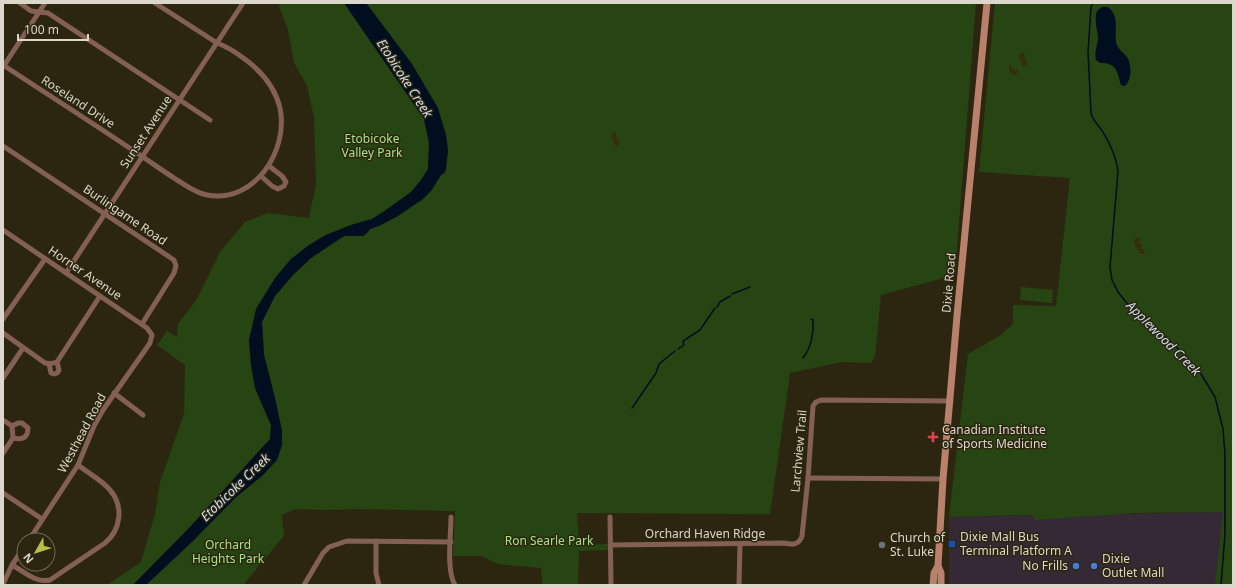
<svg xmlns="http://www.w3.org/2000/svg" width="1236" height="588" font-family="'Noto Sans',sans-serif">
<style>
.commercial{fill:#352936}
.green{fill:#274513}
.sand{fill:#352d0c}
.water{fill:#000e20}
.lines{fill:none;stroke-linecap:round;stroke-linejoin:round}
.stream{stroke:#000e20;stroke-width:1.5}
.minor{stroke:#846053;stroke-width:5}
.secondary{stroke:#b9806b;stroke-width:7}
.health-dot{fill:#e0444e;stroke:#2c2610;stroke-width:1.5}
.transit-dot{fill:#1a4fb4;stroke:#2c2610;stroke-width:1.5}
.worship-dot{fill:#6b7280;stroke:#2c2610;stroke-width:1.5}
.shop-dot{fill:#3f7fe0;stroke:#2c2610;stroke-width:1.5}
.labels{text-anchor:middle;stroke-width:3;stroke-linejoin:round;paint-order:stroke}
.street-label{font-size:12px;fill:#dbd7ca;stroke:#2c2610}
.park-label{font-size:12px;fill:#a4e381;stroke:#2c2610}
.poi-label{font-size:12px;fill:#dbd7ca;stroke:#2c2610;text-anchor:start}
.water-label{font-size:13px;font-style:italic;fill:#cddeee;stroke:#2c2610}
</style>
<rect width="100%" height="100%" fill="#2c2610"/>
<path class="commercial" d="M1223 512 1217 585H949V517Z"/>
<g class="green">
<path d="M278 3H344L424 119 429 143 428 169 421 180 411 192 386 210 372 219 351 225 326 235 309 245 291 259 249 340 251 365 255 388 271 425 270 439 191 526 133 585H107L141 562 155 514 160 482 184 414 185 365 157 345 167 331 177 337 178 324 197 299 220 252 245 222 268 213 309 218 316 184 314 118 307 86 294 63 288 30Z"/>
<path d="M366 3H976L955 275 881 295 875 356 871 363 841 362 790 373 770 514 577 513 579 545 607 544 608 550 579 551 578 585H543L541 568 497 564 482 556H453L455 511 357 509 324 510 295 509 282 515 284 536 243 585H146L163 569 235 498 263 475 282 431 275 398 264 355 262 322 275 296 293 275 311 258 344 236H363L367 233 370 229 381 225 423 199 431 191 441 175 445 172 448 151 446 135 437 108 412 64Z"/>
<path d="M995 3H1233V585H1215L1223 512 1135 513 1034 520 1033 515 949 517 968 354 1001 335 1013 324V305L1056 306 1070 178 979 172Z"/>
<path d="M1021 287 1053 290 1052 303 1020 300Z"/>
</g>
<g class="sand">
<path d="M1023 52 1025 54 1024 57 1027 61 1026 65 1023 67 1021 65 1022 61 1018 57 1020 54Z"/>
<path d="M1009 65H1011L1013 69 1018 70V72L1016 75H1013L1009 70Z"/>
<path d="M613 132 616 133V138L618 139 620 142 618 146H615L611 135Z"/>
<path d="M1138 237 1141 240 1138 244 1142 245 1141 249H1143L1145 250 1144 254 1139 253 1134 243 1135 239Z"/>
</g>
<g class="water">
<path d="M344 3H366L412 64 438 108 446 135 448 151 446 169 445 172 441 175 431 191 423 199 398 216 381 225 370 229 367 233 363 236H344L311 258 293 275 275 296 262 322 264 355 275 398 282 431V445L277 460 263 475 235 498 193 541 146 585H133L191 526 270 439 271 425 255 388 251 365 249 340 256 309 275 278 291 259 309 245 326 235 351 225 372 219 386 210 411 192 421 180 428 169 429 143 424 119Z"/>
<path d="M1102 7H1108C1121 17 1113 32 1117 45 1119 50 1124 53 1127 57 1132 65 1132 80 1125 86L1121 85C1117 71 1117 63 1100 63L1096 60C1094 50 1098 45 1098 37 1097 28 1094 20 1097 11Z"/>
</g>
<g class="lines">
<g class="stream">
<path d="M1093 3 1091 7 1088 52 1091 113C1093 122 1100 126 1104 134 1111 145 1116 158 1118 171L1110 267 1112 280 1118 292 1126 302 1168 339 1198 369 1215 397 1223 429 1225 455V534L1221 585"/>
<path d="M732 294 750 287"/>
<path d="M717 307 720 302 730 296"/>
<path d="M686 339 700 330 715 308"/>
<path d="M678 349 684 345 683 341 685 340"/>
<path d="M803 358C811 348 814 333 813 320L811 319"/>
<path d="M632 408 656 373 659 364 675 351"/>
</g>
<g class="minor">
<path d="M20 3 31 11 48 13 210 120"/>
<path d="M3 65C47 94 91 122 134 151 149 161 163 171 177 180 187 186 196 193 207 195 254 204 289 151 280 108 275 87 262 72 246 60 237 53 228 47 217 43L155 3"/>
<path d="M3 67 45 3"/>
<path d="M3 146 174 260 176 266 174 273 142 324"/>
<path d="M261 176 272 186 278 189 284 186 286 182 282 176 269 166"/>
<path d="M3 230 147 328 152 335 150 343 103 410 94 426 78 465 29 540"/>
<path d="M66 273 243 3"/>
<path d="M3 319 45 259"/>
<path d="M3 333 45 363C49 364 52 364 57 362L100 296"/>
<path d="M49 364 51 373 54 374 57 373 59 370 57 362"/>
<path d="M3 378 23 348"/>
<path d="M114 393 143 415"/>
<path d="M3 420 12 426 13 438 3 453"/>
<path d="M12 426 18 423H22L28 428C28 438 22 440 13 438"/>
<path d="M808 478 943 479"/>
<path d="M3 493 42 519"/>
<path d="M451 517C451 534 446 571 455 585"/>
<path d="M610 517 611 585"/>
<path d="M376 541V573L379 585"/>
<path d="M610 545 784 543C793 545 799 545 802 536L808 478 813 406 816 402 821 400 951 401"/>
<path d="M12 565C25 572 35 583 50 580L105 543C121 530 124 506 110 490 102 480 88 473 78 465"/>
<path d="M3 584 12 565 24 547"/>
<path d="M304 585 323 553 329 547 347 541 451 542"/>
<path d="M739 585 740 544"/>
</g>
<g class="secondary">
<path d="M933 585 934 573 938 566"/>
<path d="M941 585V573L938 566 943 479 957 316 987 3"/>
</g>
</g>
<path class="health-dot" d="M931 431h4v4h4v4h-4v4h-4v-4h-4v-4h4z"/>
<rect class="transit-dot" x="948" y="540" width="8" height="8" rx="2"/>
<circle class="worship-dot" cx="882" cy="545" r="4"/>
<g class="shop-dot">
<circle cx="1076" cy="566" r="4"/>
<circle cx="1094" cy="566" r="4"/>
</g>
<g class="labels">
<g class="street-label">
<text transform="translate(78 102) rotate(33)" y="4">Roseland Drive</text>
<text transform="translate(146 132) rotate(-57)" y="4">Sunset Avenue</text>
<text transform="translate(125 215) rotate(34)" y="4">Burlingame Road</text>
<text transform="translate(85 273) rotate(34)" y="4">Horner Avenue</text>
<text transform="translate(949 283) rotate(-85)" y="4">Dixie Road</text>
<text transform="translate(82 433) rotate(-62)" y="4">Westhead Road</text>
<text transform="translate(799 451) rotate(-85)" y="4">Larchview Trail</text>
<text x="705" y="538">Orchard Haven Ridge</text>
</g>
<g class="park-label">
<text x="372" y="143">Etobicoke<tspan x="372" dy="14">Valley Park</tspan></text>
<text x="549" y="545">Ron Searle Park</text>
<text x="228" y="549">Orchard<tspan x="228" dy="14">Heights Park</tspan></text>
</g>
<g class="poi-label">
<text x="942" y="434">Canadian Institute<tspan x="942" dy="14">of Sports Medicine</tspan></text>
<text x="960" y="541">Dixie Mall Bus<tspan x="960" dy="14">Terminal Platform A</tspan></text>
<text x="890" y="542">Church of<tspan x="890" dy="14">St. Luke</tspan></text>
<text x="1102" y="563">Dixie<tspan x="1102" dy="14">Outlet Mall</tspan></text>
<text x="1068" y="570" text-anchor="end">No Frills</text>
</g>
<g class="water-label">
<text transform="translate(405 78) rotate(57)" y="5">Etobicoke Creek</text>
<text transform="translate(1164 338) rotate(45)" y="5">Applewood Creek</text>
<text transform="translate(235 487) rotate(-44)" y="5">Etobicoke Creek</text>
</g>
</g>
<rect width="1236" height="588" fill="none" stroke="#dbd7ca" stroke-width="8"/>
<g transform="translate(36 552) rotate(231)"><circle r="19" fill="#2c2610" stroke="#726d5a"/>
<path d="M0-3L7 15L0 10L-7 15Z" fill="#b9c046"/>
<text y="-6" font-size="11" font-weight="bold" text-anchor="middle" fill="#dbd7ca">N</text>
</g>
<path d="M18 34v6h70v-6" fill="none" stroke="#dbd7ca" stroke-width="2"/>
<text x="24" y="34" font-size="12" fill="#dbd7ca" stroke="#2c2610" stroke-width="3" paint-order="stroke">100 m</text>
</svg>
